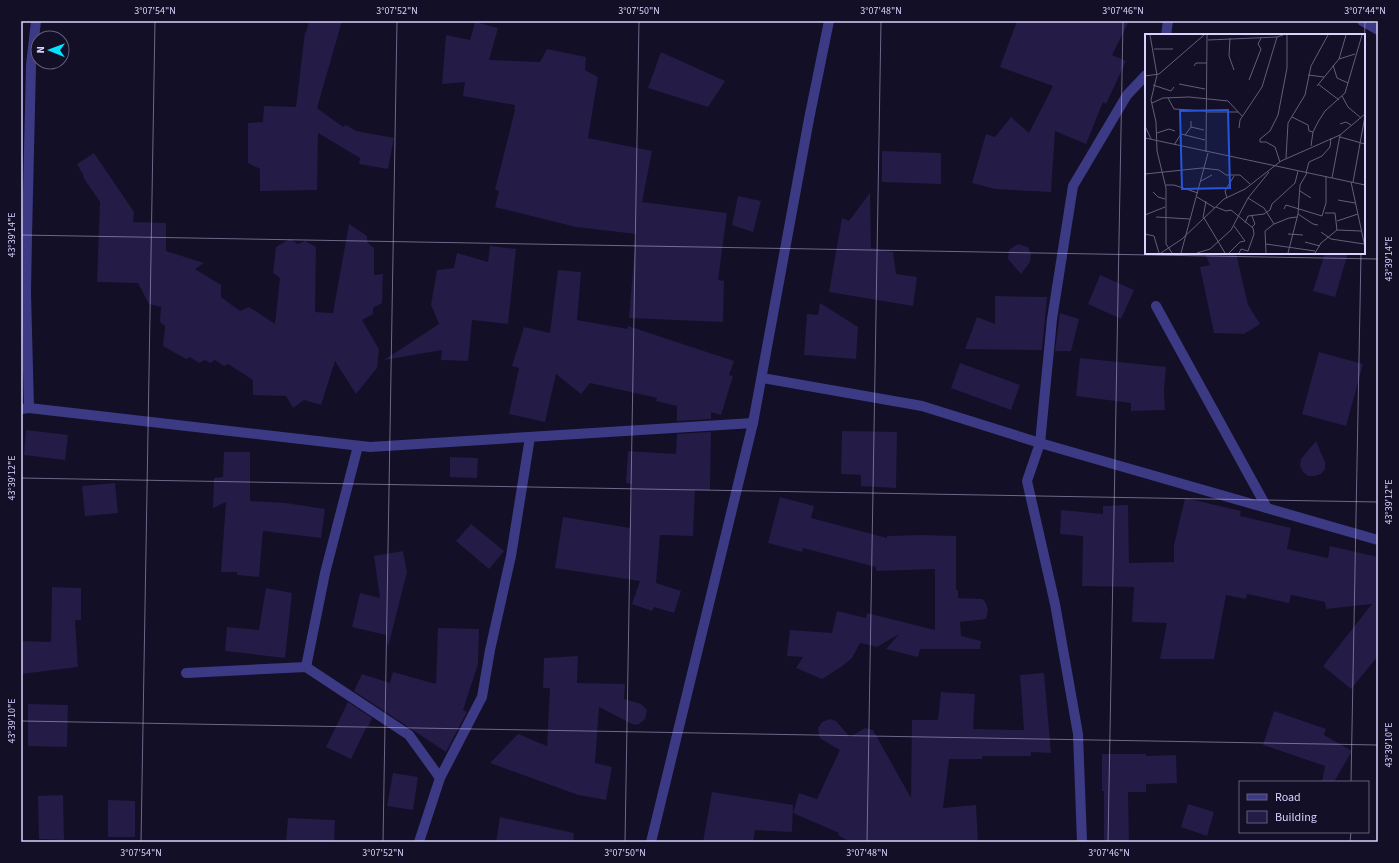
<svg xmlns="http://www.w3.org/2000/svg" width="1399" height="863" font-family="'Source Sans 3',sans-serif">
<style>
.building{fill:#241b47}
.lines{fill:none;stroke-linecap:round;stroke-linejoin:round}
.minor{stroke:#3d3a85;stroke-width:10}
.tertiary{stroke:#3d3a85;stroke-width:10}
.ticks{fill:none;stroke:#d9d4ff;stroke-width:1;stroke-opacity:0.45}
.inset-road{fill:none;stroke:#625e7d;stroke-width:1}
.view{fill:#2655da;fill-opacity:0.15;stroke:#2655da;stroke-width:2}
.inset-edge{fill:none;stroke:#d9d4ff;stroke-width:2}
.neatline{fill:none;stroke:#d9d4ff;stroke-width:1.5}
.ticks-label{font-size:10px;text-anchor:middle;fill:#d9d4ff}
</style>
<rect width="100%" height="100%" fill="#130f26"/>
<g class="building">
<path d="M309 21H342L317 108 343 127 346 125 356 131 394 138 388 169 359 164 360 158 318 133 317 190 260 191V169L248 163V123L263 122 264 106 296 107 305 32 306 33Z"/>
<path d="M1017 21H1129L1112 55 1126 61 1106 104 1103 102 1086 144 1055 131 1051 192 995 189 972 183 986 134 995 137 1011 117 1029 133 1053 86 1000 67Z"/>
<path d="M475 22 498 28 489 60 540 62 547 49 586 57 585 70 598 77 588 138 652 151 642 202 727 213 718 280 724 281 723 322 629 318 636 234 576 227 495 207 499 191 495 190 515 110H514L515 105 463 96 465 82 442 84 446 35 470 40Z"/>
<path d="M661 52 725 81 708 107 648 88Z"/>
<path d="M882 151 941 153V184L882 182Z"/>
<path d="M94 153 134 212 133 222 166 223V251L204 263 195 269 221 285V297L240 311 249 307 275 324 280 278 273 273 276 247 290 239 298 244 305 241 316 247 315 312 333 313 349 224 367 236V242L374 248V275L383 274 382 303 373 308V314L362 320 379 349 377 368 356 394 335 361 321 405 304 400 293 408 286 396 253 395V380L228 364 224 366 215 360 210 363 205 360 199 363 190 357 186 359 163 346 165 326 160 322 161 307 149 304 138 283 97 282 100 202 83 177 84 176 77 164Z"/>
<path d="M870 193 871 248 893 252 896 274 917 277 913 306 829 292 842 218 849 221Z"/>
<path d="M738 196 761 201 753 232 732 225Z"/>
<path d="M1018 244 1028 247 1031 254 1030 262 1021 274 1008 259 1009 250Z"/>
<path d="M490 246 516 249 508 324 472 320 468 361 441 360 442 350 384 360 439 324 431 305 437 270 454 268 457 253 488 262Z"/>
<path d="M1205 253H1236L1248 305 1260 324 1244 334 1214 333 1200 267 1210 265Z"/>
<path d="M1325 253H1348L1335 297 1313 291Z"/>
<path d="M558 270 581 272 577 320 628 329V326L734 361 729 375 733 376 721 415 711 412V419L677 421V406L656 401 657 398 590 383 581 394 556 374 545 422 509 414 519 368 512 366 524 327 550 333Z"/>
<path d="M1100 275 1134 290 1121 319 1088 304Z"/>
<path d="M995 296 1047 297 1042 350 965 349 977 317 995 324Z"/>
<path d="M820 303 858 327 856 359 804 355 807 314 818 315Z"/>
<path d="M1060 313 1079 319 1071 351H1055Z"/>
<path d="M1319 352 1363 364 1346 426 1302 414Z"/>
<path d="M1080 358 1166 367 1164 390 1165 410 1131 411V403L1076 396Z"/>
<path d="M960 363 1020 385 1011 410 951 388Z"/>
<path d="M26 430 68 435 65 460 24 455Z"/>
<path d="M842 431 897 432 896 488 861 486V475L841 474Z"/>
<path d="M711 432 710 490H695L693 536 660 535 656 583 681 591 674 613 654 607 652 611 632 604 640 581 555 568 563 517 630 528 632 484 626 483 628 451 676 454 677 434Z"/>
<path d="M1316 441 1325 462V469L1321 474 1315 476H1308L1303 472 1300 466 1301 459Z"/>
<path d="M224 452H250V501L286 503 325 509 321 538 263 531 259 577 237 575V572H221L226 502 213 508 214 478 223 477Z"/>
<path d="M450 457 478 458 477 478 450 477Z"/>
<path d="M115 483 118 513 85 516 82 486Z"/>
<path d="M780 497 814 506 811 518 887 538V536L921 535 956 536V590H958V598L982 599 986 603 988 610 986 619 960 622 961 636 981 641 980 649H920L918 657 886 649 899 634 877 647 860 643 852 658 841 667 822 679 796 668 803 657 787 656 790 630 832 633 837 611 866 618 867 613 935 630V569L876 571V567L803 548 802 552 768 543Z"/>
<path d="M1185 498 1241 511 1240 516 1291 528 1287 549 1328 558 1330 546 1378 557V656L1351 689 1323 666 1372 604 1326 609 1325 602 1291 595 1289 603 1247 594 1246 599 1226 595 1214 659H1160L1167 623 1132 622 1134 587 1082 586 1083 536 1060 534 1061 510 1103 514V506L1128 505 1129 563 1174 562V545Z"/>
<path d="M471 524 504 551 489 569 456 541Z"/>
<path d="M403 551 407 572 388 647 386 635 352 627 360 593 380 598 374 556Z"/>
<path d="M52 587 81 588V620H75L78 667 21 674V641L51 642Z"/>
<path d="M266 588 292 593 285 658 225 651 227 627 259 630Z"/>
<path d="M438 628 479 629 478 664 463 710 467 712 446 752 354 691 362 674 390 683 393 672 436 684Z"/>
<path d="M578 656 577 683 625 684 624 699 641 704 647 710 645 719 639 724 636 725 632 724 599 707 595 763 612 767 606 800 578 795 490 763 518 734 547 746 550 688H543L544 658Z"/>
<path d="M1044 673 1051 753 1031 752V756H982V759H949L943 808 976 805 978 842H850L838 835 839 833 793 813 799 793 817 799 840 750 821 739 819 736 818 728 822 722 830 719 836 721 850 737 865 728 873 730 911 798 912 720H938L941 692 975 694 973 729 1024 730 1020 675Z"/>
<path d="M348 702 372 718 368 727 367 726 351 759 326 747Z"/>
<path d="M28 704 68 705 67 747 28 746Z"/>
<path d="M1274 711 1326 729 1324 735 1352 751 1334 782H1322L1325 766 1263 745Z"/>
<path d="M1102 754H1146V756L1176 755 1177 783 1146 784V792H1128L1129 842H1104V791H1102Z"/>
<path d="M393 773 418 777 413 810 387 806Z"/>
<path d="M712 792 793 805 792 832 755 830 753 842H703Z"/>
<path d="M63 795 64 840 39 839 38 796Z"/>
<path d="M108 800 135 801V837H108Z"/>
<path d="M1188 804 1214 812 1207 836 1181 827Z"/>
<path d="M500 817 574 833 573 842H496Z"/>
<path d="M288 818 335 820 334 842H286Z"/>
</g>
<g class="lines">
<g class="minor">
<path d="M1362 21 1378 30"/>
<path d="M1166 35 1168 21"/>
<path d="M1156 306 1267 508"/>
<path d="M29 408 26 293 27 236 31 65 36 21"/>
<path d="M21 409 29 408 370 447 753 423"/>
<path d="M306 667 325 573 358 446"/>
<path d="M186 673 306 667 409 735 440 778"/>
<path d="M419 842 440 778 482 697 490 650 511 556 530 437"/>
<path d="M1082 842 1078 734 1055 604 1027 481 1040 443 1052 319 1073 186 1127 95 1146 75"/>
</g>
<g class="tertiary">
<path d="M762 378 922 406 1040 443 1378 540"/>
<path d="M651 842 753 423 809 119 829 21"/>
</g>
</g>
<path class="ticks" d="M1364 66 1365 21M21 235 1378 259M21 478 1378 502M21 721 1378 745M1351 782 1361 253M141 842 155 21M383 842 397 21M625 842 639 21M867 842 881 21M1108 842 1123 21M1350 842 1351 832"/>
<g transform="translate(1145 34)">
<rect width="220" height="220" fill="#130f26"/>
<path class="inset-road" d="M5 1 12 41 6 66 11 88 12 117 21 154V210L27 219M85 4 84 22 89 36M63 6 132 3 138 1M9 15H28M194 25 201 1M188 31 192 44 203 49M49 32 51 29H62M163 41 179 43M0 42 14 40 59 1M104 46 116 15 113 10 116 4M34 50 60 55M173 50 194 66M8 51 26 57 29 53M172 52 194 25 210 20M197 62 203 73 216 84M23 64 29 75 61 77M7 69 18 64 44 63 83 67 97 82M61 78H93M147 83 163 91 164 97 168 98M195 90 201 88 206 91M0 92 6 105M46 93 59 96M94 94 95 86 117 53 132 3M12 99 24 95 30 97M40 101 46 93V87M195 103 220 110M0 104 220 151M29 111 36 100 60 106M166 112 168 98 173 88 180 77 200 59 217 1M61 118 62 1M141 124 143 89 160 61 166 32 183 1M135 128 130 113 121 108H115V105L125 97 133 81 142 34V1M161 139 164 128 177 122 185 113 186 104M0 140 57 134 74 136 81 141H95L105 150M187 144 195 101M56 147 67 141M206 148 220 213M208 148 220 82M21 151H29L53 159M155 157 166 164M8 158 13 163 20 165M52 163 70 174M82 164 80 157 89 142M103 164 119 174 129 190 144 184 152 183M193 166 210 169M71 173 81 177 86 176 108 194 109 200 103 217 96 215 94 219M139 175 141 171 177 182 181 169V142M180 179H190L192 196M153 180 168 190 173 191M0 181 20 173M11 183 45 185M58 184 61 167M59 184 80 219M192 187 213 180M100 189 103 182 119 180 125 176 127 170 150 149 153 137M107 193 110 190 107 182M176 198 186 205 219 210M0 200 9 202 14 219M143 200 158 201M160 208 175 212M121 210 170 217M16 219 37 205 79 165 100 155 136 127 195 101 220 80M36 219 63 119M52 219 65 215 86 196 103 164 124 138M84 219 95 208 100 207 89 192M121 219 120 197 129 190M143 219 153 180 155 151 162 139M170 219 176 209 192 196 216 197"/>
<path class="view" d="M83 76 85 154 37 155 35 77Z"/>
<rect width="220" height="220" class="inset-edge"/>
</g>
<rect width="1399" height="863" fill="none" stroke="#130f26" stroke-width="44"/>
<rect x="1239" y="781" width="130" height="52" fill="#130f26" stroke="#625e7d"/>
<rect x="1247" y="794" width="20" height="6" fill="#3d3a85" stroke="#625e7d"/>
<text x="1275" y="801" font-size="12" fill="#d9d4ff">Road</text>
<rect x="1247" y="811" width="20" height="12" fill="#241b47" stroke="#625e7d"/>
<text x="1275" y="821" font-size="12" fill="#d9d4ff">Building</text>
<g transform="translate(50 50) rotate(271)"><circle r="19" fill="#130f26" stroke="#625e7d"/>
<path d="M0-3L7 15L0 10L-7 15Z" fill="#00e5ff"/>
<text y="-6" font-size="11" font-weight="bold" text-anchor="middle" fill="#d9d4ff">N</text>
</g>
<rect x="22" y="22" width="1355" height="819" class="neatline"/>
<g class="ticks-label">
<text x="155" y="14">3°07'54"N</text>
<text x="397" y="14">3°07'52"N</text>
<text x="639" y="14">3°07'50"N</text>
<text x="881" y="14">3°07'48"N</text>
<text x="1123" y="14">3°07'46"N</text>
<text x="1365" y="14">3°07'44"N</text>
<text transform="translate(11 235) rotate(-90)" y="4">43°39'14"E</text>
<text transform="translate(1388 259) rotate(-90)" y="4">43°39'14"E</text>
<text transform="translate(11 478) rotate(-90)" y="4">43°39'12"E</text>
<text transform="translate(1388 502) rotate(-90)" y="4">43°39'12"E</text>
<text transform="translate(11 721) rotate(-90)" y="4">43°39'10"E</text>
<text transform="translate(1388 745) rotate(-90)" y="4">43°39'10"E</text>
<text x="141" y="856">3°07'54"N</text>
<text x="383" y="856">3°07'52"N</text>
<text x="625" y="856">3°07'50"N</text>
<text x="867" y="856">3°07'48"N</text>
<text x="1109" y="856">3°07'46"N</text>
</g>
</svg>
